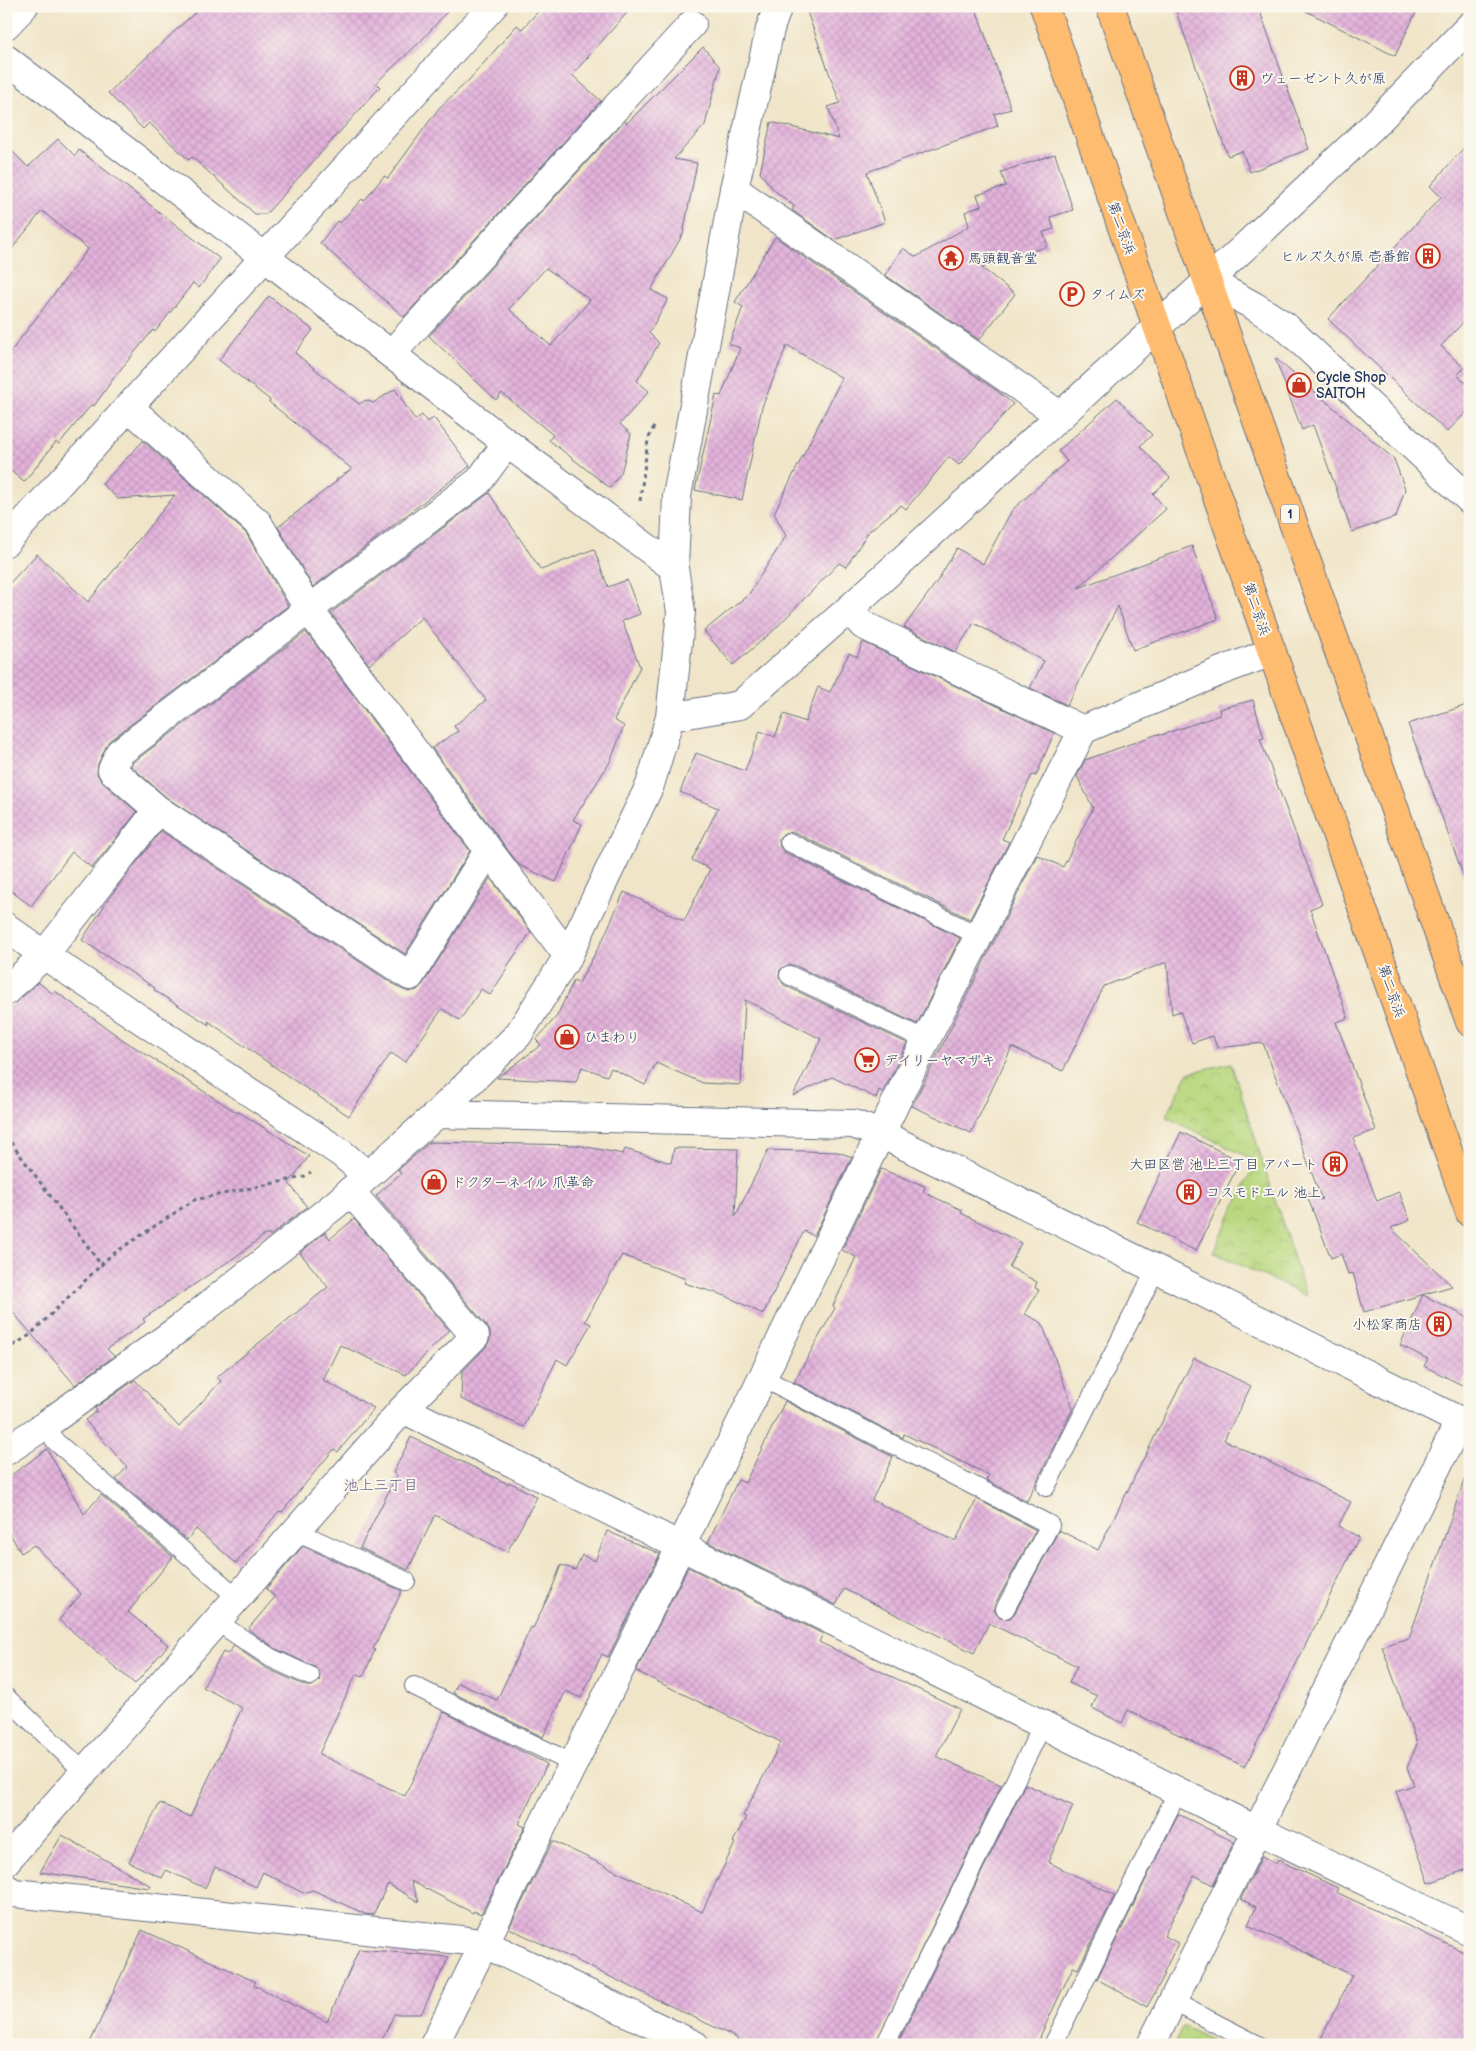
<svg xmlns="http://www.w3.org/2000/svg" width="1476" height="2051" font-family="'Balsamiq Sans','Klee One',sans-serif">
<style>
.park{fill:url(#park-crowns);stroke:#6a846e}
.building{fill:url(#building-cross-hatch);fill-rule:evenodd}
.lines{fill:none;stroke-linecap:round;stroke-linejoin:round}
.service-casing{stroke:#666f83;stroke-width:20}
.minor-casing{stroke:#666f83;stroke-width:30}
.tertiary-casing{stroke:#666f83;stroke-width:30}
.trunk-casing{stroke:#666f83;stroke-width:30}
.path{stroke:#666f83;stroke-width:3;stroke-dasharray:4 4;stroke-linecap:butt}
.service{stroke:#fff;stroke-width:18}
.minor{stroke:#fff;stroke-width:28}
.tertiary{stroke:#fff;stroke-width:28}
.trunk{stroke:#fdbc70;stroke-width:28}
.labels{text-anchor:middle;stroke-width:4;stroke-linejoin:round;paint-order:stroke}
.shield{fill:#fbf7ec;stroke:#5e6b89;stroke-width:1}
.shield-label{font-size:12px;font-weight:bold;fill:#1b2f5e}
.poi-label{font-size:14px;fill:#1b2f5e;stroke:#fbf7ec;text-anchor:start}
.street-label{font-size:14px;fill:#1b2f5e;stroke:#fbf7ec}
.neighbourhood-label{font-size:15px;fill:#615d8a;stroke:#fbf7ec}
</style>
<defs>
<pattern id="park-crowns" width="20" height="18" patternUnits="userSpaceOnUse" patternTransform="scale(1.25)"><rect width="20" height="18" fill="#b9d87f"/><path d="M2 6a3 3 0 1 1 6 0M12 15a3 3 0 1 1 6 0" fill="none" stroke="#9eba70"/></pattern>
<pattern id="building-cross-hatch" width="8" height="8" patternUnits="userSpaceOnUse" patternTransform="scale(1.25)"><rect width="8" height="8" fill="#e3b2db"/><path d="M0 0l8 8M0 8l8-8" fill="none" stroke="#c299be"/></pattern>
</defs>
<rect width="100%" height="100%" fill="#fbf7ec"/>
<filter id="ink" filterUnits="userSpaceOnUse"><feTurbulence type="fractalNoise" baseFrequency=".02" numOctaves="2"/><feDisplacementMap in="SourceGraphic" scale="10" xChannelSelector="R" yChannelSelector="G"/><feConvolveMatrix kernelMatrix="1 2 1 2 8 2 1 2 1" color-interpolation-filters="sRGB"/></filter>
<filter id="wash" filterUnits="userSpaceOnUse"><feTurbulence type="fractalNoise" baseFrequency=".0096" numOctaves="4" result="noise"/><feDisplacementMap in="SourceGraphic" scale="20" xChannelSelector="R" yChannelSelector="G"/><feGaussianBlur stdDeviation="1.12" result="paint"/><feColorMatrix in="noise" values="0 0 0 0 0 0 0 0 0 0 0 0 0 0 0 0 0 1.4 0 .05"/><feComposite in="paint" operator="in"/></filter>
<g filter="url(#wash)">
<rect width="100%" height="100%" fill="#f0e5c8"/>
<g class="park">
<path d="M1231 1063 1306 1296 1213 1252 1256 1161 1166 1117 1188 1073Z"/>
<path d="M1183 2026 1222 2045H1174Z"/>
</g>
<g id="blocks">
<g class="building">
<path d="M202 6H452L420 42 376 83 380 87 266 214H255L192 157 189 160 149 123 143 129 108 93Z"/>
<path d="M543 6H633L572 75 601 101 404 317 320 243 337 221 340 223 362 199 364 201 384 176 388 178 439 108 469 80 517 25 522 29Z"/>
<path d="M805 6H975L1011 109 994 114 998 126 867 172 885 222 834 240 792 210 794 206 774 190 760 173 771 122 839 139 828 107 840 103Z"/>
<path d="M1174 6H1258L1309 149 1250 172 1242 151 1228 156Z"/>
<path d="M1296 6H1419L1395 56Z"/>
<path d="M703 47 720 67 705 125 674 159 697 163 683 234 651 290 668 299 649 333 659 343 637 381 649 391 620 424 631 434 621 473 610 488 549 440 553 435 502 393 496 400 429 336 624 121 627 123ZM546 268 590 300 551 346 509 309Z"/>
<path d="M58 139 75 156 79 150 220 259 199 288 193 283 155 332 153 330 116 375 94 406 92 404 59 444 56 442 24 482 6 467V358L88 249 42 211 6 256V145L28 167Z"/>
<path d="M1470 141V315L1441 346 1464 368 1457 375 1470 387V408L1447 432 1328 319 1441 197 1430 186Z"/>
<path d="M1055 154 1073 210 1050 217 1054 229 1043 232 1048 246 982 268 1015 294 979 340 885 275 903 248 916 257 969 226 965 212 981 206 977 195 1006 186 1001 172Z"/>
<path d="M775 237 997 391 1013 404 959 465 949 457 906 509 901 505 869 531 846 567 839 563 773 631 733 665 704 631 749 594 786 536 774 513 842 378 787 345 762 407 742 500 695 490 716 395 721 396 740 348 729 344 743 307 735 302Z"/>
<path d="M269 296 313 330 295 353 359 404 366 400 373 403 395 389 415 420 422 415 427 422 434 418 470 466 313 587 278 527 337 481 336 480 352 469 269 402 270 400 219 360Z"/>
<path d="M1275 358 1394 459 1405 489 1396 517 1352 532 1313 425 1302 430Z"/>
<path d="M1117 398 1152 435 1140 446 1170 478 1153 494 1166 509 1078 588 1192 546 1218 619 1133 650 1118 606 1067 705 1030 688 1044 661 974 623 955 652 904 627 938 580 957 548 983 564 1012 510 1067 461 1058 451Z"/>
<path d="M143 441 246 533 288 606 109 741 98 764 97 774 102 782 137 812 92 868 72 852 31 906 6 887V587L37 554 88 602 175 495 118 499 102 484Z"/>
<path d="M489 493 541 570 594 549 608 587 627 580 640 614 622 621 640 667 614 720 624 726 610 762 573 820 582 824 556 882 519 865 432 748 458 731 454 726 486 700 422 617 369 665 331 613Z"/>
<path d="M306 632 470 851 405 954 167 798 131 766 132 763Z"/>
<path d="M863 642 1054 733 1036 776 1032 775 1002 839 1009 842 970 919 794 832 784 833 779 838 780 847 784 852 960 938 917 1024 794 965H788L780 970 779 976 784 985 907 1043 883 1092 879 1090 876 1098 832 1077 793 1096 821 1039 745 1000 741 1085 703 1083 656 1063 645 1085 611 1068 607 1076 582 1067 576 1082 497 1078 541 1045 536 1040 557 1016 574 980 579 983 603 939 624 892 684 921 710 869 692 860 718 808 680 792 696 753 745 771 760 731 775 737 784 714 805 722 818 687 830 692 849 653 857 657Z"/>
<path d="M1253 700 1264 738 1260 739 1322 904 1310 909 1348 1018 1336 1022 1376 1130 1353 1138 1377 1201 1399 1192 1410 1220 1391 1228 1452 1286 1364 1312 1353 1273 1348 1274 1341 1254 1331 1258 1306 1193 1322 1200 1263 1043 1217 1048 1213 1036 1192 1043 1180 1011 1172 1014 1167 962 1104 986 1063 1071 1012 1047 971 1133 912 1106 1037 855 1063 867 1093 808 1077 776 1085 760 1158 734 1161 735 1220 715 1219 709Z"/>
<path d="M1470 704V882L1466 883 1408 724Z"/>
<path d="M161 831 401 989 409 992 417 990 423 984 490 878 531 932 506 968 507 969 490 995 481 989 460 1020 442 1009 405 1062 391 1053 349 1116 298 1083 208 1021 209 1025 154 990 155 988 82 940 110 897Z"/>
<path d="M38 982 53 994 55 991 122 1039 236 1112H239L309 1156 289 1183 307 1207 271 1235H265L235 1257 143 1319 145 1322 107 1349 114 1356 75 1385 6 1304V1006L17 1002Z"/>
<path d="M1181 1132 1240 1161 1196 1251 1137 1222Z"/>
<path d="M430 1142 577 1145 623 1154 625 1149 671 1163 674 1148 738 1149 735 1217 768 1150 838 1152 852 1157 814 1236 804 1231 763 1314 726 1296 684 1283 686 1279 622 1255 585 1321 591 1324 567 1365 557 1359 524 1427 461 1399 462 1372 486 1347 490 1340V1332L487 1326 376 1196 401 1173 398 1170Z"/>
<path d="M881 1169 925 1186 923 1192 962 1210 961 1213 1021 1243 1009 1267 1037 1282 1035 1288 1039 1290 1025 1314 1042 1323 1073 1408 1027 1501 986 1480 989 1475 904 1434 903 1438 794 1382 835 1308 833 1306 856 1257 842 1250Z"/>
<path d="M354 1219 449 1330 406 1375 340 1345 323 1380 374 1408 338 1452 334 1449 282 1512 279 1511 236 1563 196 1529 187 1540 116 1479 127 1467 85 1420 97 1411 95 1408 135 1380 179 1427 221 1381 217 1377 328 1287 300 1253 325 1232 330 1239Z"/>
<path d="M1423 1295 1465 1316 1470 1326V1369L1462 1385 1424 1366 1428 1359 1400 1345Z"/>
<path d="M1194 1358 1251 1386 1224 1440 1351 1502 1338 1526 1359 1537 1245 1767 1128 1710 1122 1723 1092 1708 1097 1696 1069 1683 1077 1666 989 1623 974 1653 844 1589 836 1605 708 1542 738 1480 745 1483 785 1401 893 1457 872 1500 953 1540H956L977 1499 1036 1530 995 1604 994 1610 1000 1618H1010L1014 1614 1059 1530 1098 1550Z"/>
<path d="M411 1437 508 1484 509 1482 537 1497 507 1552 435 1515 408 1570 360 1548 397 1475 393 1473Z"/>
<path d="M47 1449 84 1514 101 1495 173 1557 128 1612 168 1645 135 1684 59 1620 81 1594 34 1545 21 1553 6 1527V1479Z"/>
<path d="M1465 1478 1470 1479V1868L1429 1883 1396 1791 1414 1785 1407 1768 1417 1744 1382 1646 1409 1638Z"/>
<path d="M607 1531 660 1554 608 1657 602 1654 581 1698 566 1691 543 1737 453 1693 458 1683 497 1700 531 1627 533 1628 551 1591 561 1565 575 1570 582 1555 595 1561Z"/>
<path d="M303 1546 402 1591 373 1649 375 1650 363 1677 356 1674 319 1754 405 1796 444 1712 547 1764 519 1824 525 1827 481 1914 474 1911 473 1913 411 1881 419 1902 388 1884 373 1915 365 1914 313 1890 303 1893 263 1872 256 1887 215 1867 205 1888 166 1870 162 1878 129 1862 160 1803 190 1817 242 1708 203 1687 223 1652 227 1654 234 1646 266 1668 306 1686H311L319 1681 320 1675 315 1667 276 1649 248 1629 275 1597 266 1589Z"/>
<path d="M688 1567 823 1634 819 1642 960 1709 936 1756 1001 1785 875 2045H738L737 2038 509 1928 553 1841 702 1912 735 1843 733 1842 746 1817 743 1816 781 1742 636 1671Z"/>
<path d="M1025 1784 1073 1806 1048 1862 1115 1895 1078 1969 1073 1967 1036 2045H897Z"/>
<path d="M1178 1814 1234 1842 1213 1885 1194 1875 1164 1936 1178 1943 1163 1974H1165L1147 2007 1097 1979Z"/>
<path d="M62 1835 151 1886 150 1888 40 1872Z"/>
<path d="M1262 1856 1276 1864 1278 1860 1338 1888 1336 1892 1470 1955V2045H1318L1352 1975 1248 1925 1256 1907 1241 1899Z"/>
<path d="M142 1930 256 1982 254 1985 327 2022 359 1949 449 1957 421 2014H394L380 2045H89Z"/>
</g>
</g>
</g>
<g filter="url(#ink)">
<use href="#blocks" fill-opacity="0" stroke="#666f83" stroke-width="1"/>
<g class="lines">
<g class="service-casing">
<g id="service">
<path d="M789 842 979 936"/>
<path d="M789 975 926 1040"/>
<path d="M763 1378 1050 1525 1005 1609"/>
<path d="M44 1426 56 1442 237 1597"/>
<path d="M1046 1487 1156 1269"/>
<path d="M296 1531 406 1581"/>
<path d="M216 1621 271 1658 310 1676"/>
<path d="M414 1686 574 1764"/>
<path d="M6 1697 84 1772"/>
<path d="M1172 2001 1258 2045"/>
<path d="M885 2045 1043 1724"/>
<path d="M1053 2045 1178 1791"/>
</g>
</g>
<g class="minor-casing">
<g id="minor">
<path d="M6 25 24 6"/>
<path d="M734 189 1061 416"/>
<path d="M1208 281 1254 306 1285 326 1470 500"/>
<path d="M391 354 692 24"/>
<path d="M130 408 258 523 309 610 568 956"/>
<path d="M849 609 863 625 1083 730"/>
<path d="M488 851 410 976 158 810 112 770 119 753 479 481 507 443"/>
<path d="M6 991 44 955 158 810"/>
<path d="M403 1409 1236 1820 1470 1931"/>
<path d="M6 1451 44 1426 180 1328 336 1204 437 1114 518 1035 568 956 650 785 670 717 681 612 674 568 677 496 734 189 770 29 778 6"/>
<path d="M6 1861 403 1409 475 1336 350 1191"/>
<path d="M6 1888 14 1893 461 1940 485 1944 695 2045"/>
<path d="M434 2045 681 1546 926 1040 1083 730 1221 671 1272 652"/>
<path d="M1151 2045 1460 1420"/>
</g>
</g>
<g class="tertiary-casing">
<g id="tertiary">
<path d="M6 59 507 443 674 568"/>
<path d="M6 542 493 6"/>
<path d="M670 717 740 705 849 609 1237 254 1372 127 1470 26"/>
<path d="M6 927 44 955 341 1153 367 1175"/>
<path d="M437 1114 853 1124 881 1134 1156 1269 1470 1426"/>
</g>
</g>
<g class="trunk-casing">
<g id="trunk">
<path d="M1044 6 1470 1213"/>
<path d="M1110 6 1470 1022"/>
</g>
</g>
<g class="path">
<path d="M640 501 648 440 655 424"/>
<path d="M6 1136 102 1266"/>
<path d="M6 1350 30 1335 110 1256 194 1200 303 1177 311 1172"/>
</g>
<use href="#service" class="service"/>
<use href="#minor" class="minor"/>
<use href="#tertiary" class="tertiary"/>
<use href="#trunk" class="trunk"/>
</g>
</g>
<defs>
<g id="building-ring" transform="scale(1.25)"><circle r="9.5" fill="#fbf7ec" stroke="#c8321e" stroke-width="1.5"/><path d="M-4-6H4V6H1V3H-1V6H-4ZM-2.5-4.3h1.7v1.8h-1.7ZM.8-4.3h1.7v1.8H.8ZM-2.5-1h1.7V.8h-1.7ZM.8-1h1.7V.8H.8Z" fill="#c8321e"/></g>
<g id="temple-ring" transform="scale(1.25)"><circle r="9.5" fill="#fbf7ec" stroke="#c8321e" stroke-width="1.5"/><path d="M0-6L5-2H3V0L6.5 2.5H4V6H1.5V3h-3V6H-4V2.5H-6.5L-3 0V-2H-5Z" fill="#c8321e"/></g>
<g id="parking-ring" transform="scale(1.25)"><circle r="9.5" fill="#fbf7ec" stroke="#c8321e" stroke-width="1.5"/><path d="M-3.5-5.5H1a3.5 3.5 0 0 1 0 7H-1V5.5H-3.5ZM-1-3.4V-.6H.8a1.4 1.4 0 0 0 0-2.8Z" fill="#c8321e"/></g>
<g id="shop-ring" transform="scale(1.25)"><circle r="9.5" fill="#fbf7ec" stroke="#c8321e" stroke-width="1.5"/><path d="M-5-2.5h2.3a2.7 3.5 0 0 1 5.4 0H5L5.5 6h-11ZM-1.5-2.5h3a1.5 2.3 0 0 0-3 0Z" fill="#c8321e"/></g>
<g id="supermarket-ring" transform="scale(1.25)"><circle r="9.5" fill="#fbf7ec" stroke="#c8321e" stroke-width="1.5"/><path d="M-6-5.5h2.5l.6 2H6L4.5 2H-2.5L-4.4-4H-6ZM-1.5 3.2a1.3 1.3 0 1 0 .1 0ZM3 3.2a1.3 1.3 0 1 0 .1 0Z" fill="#c8321e"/></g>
</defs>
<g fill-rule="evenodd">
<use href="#building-ring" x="1242" y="78"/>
<use href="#building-ring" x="1428" y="256"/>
<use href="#temple-ring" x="951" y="258"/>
<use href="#parking-ring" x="1072" y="294"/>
<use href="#shop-ring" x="1299" y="385"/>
<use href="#shop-ring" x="567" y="1037"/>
<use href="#supermarket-ring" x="867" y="1060"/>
<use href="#building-ring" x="1335" y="1164"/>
<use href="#shop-ring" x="434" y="1182"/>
<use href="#building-ring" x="1189" y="1192"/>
<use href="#building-ring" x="1439" y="1324"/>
</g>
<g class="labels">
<rect class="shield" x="1281" y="504.5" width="18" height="19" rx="4"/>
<g class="shield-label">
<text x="1290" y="518">1</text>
</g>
<g class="poi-label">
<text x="1260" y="83">ヴェーゼント久が原</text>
<text x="1410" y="261" text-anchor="end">ヒルズ久が原 壱番館</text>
<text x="968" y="263">馬頭観音堂</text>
<text x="1090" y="299">タイムズ</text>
<text x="1316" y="382">Cycle Shop<tspan x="1316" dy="16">SAITOH</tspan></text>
<text x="584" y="1042">ひまわり</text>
<text x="884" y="1065">デイリーヤマザキ</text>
<text x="1318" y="1169" text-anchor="end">大田区営 池上三丁目 アパート</text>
<text x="452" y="1187">ドクターネイル 爪革命</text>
<text x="1206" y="1197">コスモドエル 池上</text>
<text x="1422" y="1329" text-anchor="end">小松家商店</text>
</g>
<g class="street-label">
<text transform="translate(1122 228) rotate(70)" y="5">第二京浜</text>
<text transform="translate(1257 609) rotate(71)" y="5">第二京浜</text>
<text transform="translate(1392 991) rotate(71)" y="5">第二京浜</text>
</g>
<g class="neighbourhood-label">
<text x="381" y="1490">池上三丁目</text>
</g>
</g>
<rect width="1476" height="2051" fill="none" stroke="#fbf7ec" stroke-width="25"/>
</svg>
